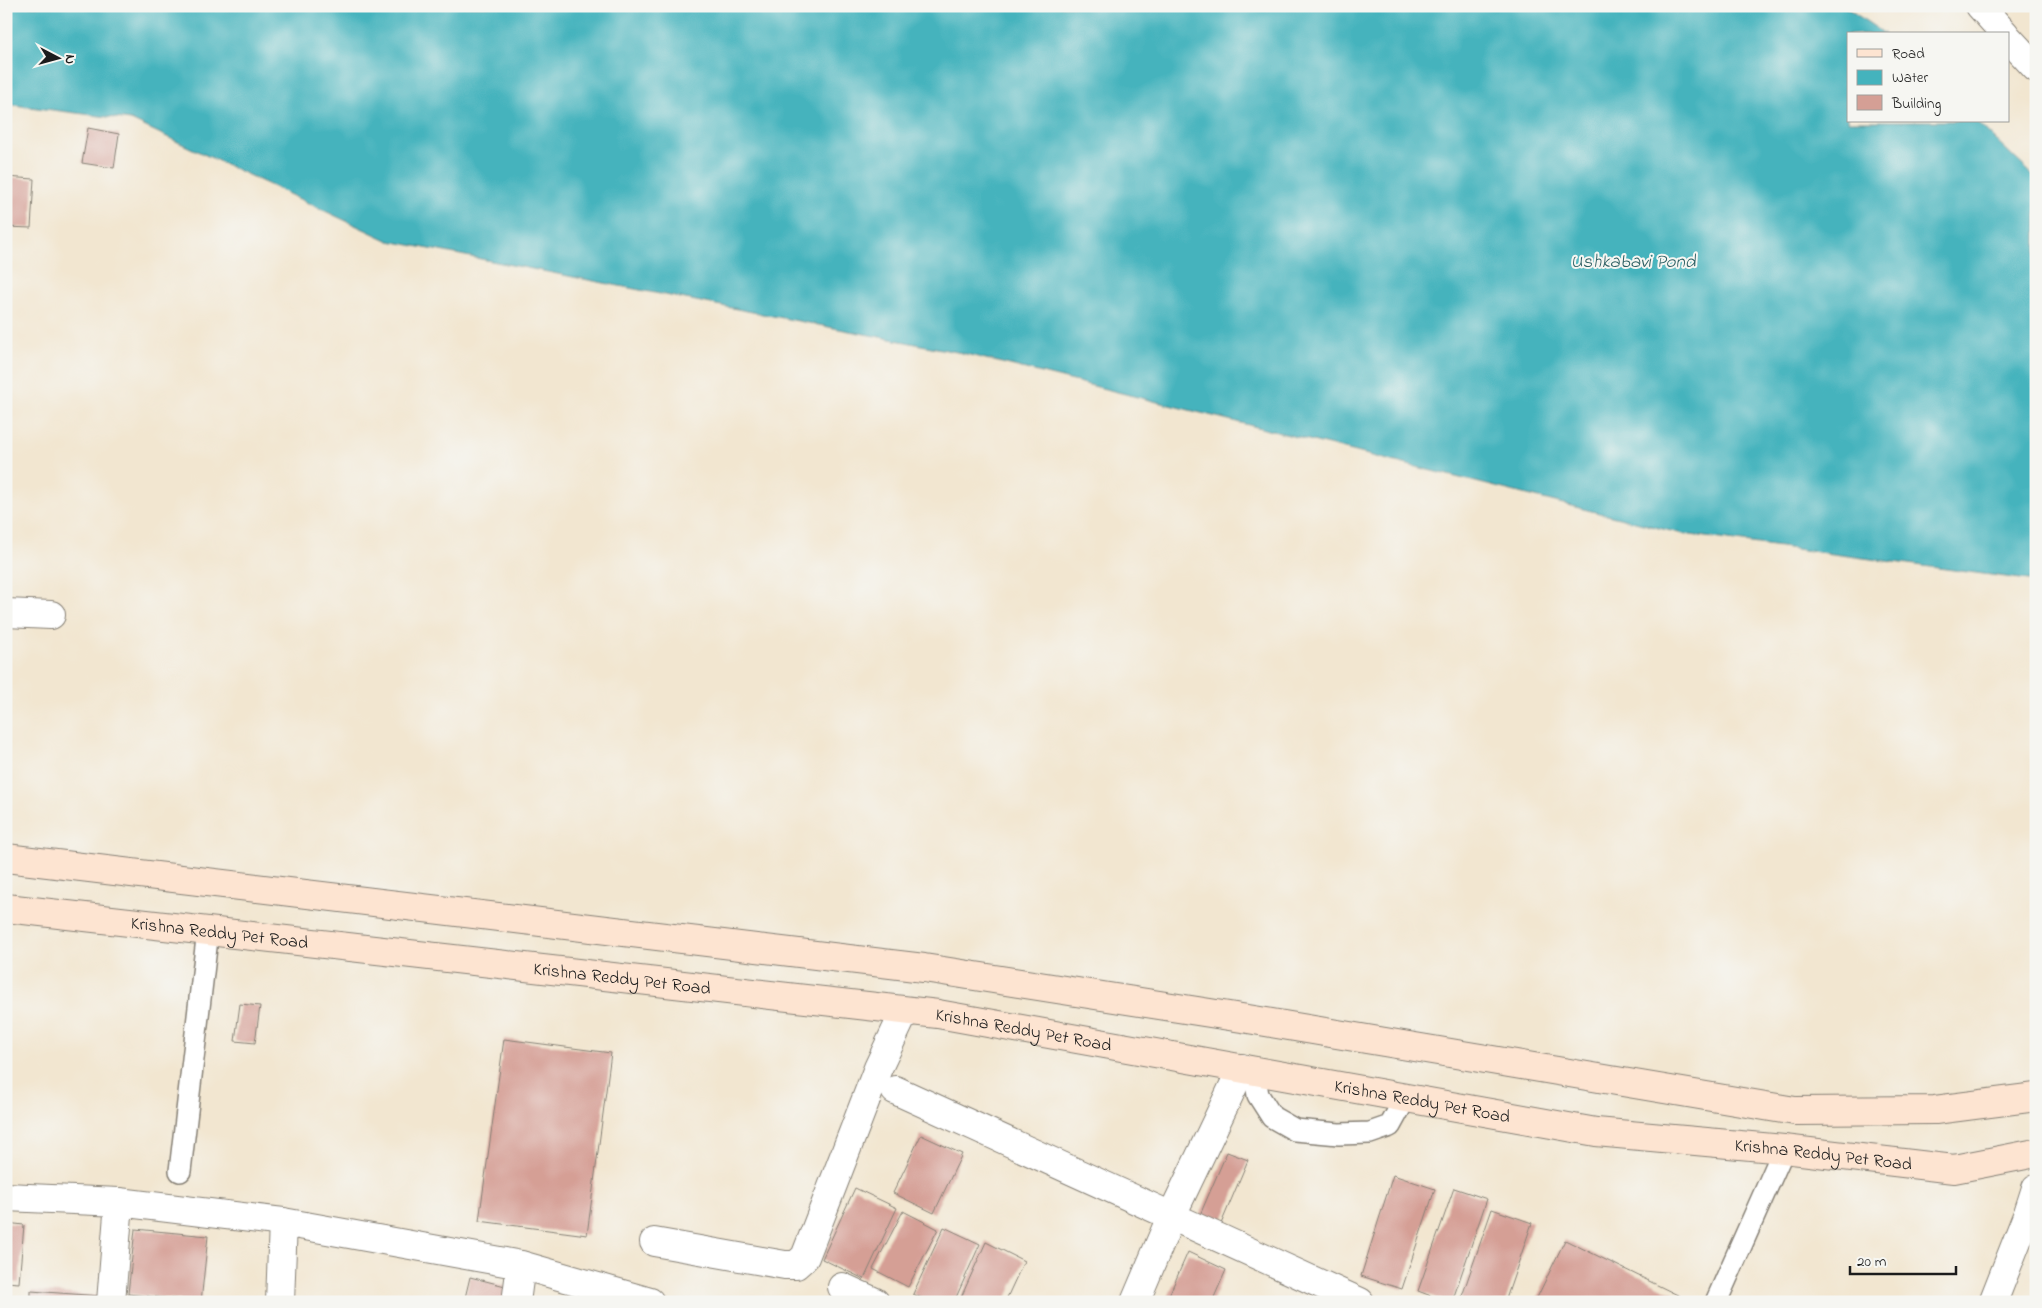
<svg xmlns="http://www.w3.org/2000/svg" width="2042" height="1308" font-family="'Indie Flower',sans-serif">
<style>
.water{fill:#44b3bd;stroke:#30686c}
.building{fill:#d59f95}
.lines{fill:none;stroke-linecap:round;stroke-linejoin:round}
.service-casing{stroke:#878176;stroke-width:24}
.minor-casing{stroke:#878176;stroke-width:30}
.secondary-casing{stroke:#878176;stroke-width:30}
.service{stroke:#fff;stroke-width:21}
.minor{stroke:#fff;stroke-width:28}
.secondary{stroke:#fde4d1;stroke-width:28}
.labels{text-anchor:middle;stroke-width:4;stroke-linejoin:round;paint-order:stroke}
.street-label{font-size:18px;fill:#1c1c1c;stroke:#f6f6f2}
.water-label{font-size:19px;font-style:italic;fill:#2e6064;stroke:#f6f6f2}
</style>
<rect width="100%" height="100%" fill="#f6f6f2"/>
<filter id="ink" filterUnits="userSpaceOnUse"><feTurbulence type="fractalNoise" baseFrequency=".02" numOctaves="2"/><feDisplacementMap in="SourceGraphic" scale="10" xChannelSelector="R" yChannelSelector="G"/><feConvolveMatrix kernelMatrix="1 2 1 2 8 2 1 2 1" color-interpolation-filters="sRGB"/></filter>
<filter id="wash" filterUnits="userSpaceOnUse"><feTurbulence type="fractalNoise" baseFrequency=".0096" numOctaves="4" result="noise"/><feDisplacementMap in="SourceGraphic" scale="20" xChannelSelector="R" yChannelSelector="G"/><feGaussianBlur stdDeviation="1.12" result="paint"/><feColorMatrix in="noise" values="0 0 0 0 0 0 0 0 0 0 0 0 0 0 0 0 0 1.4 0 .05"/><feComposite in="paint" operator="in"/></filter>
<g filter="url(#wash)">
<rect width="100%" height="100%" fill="#f2e6d0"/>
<path class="water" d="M6 6H1844L1885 34H1848V121H1976L2036 178V581L1683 534 962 353 389 241 131 120 6 104Z"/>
<g id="blocks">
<g class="building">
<path d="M88 128 119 134 114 168 82 163Z"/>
<path d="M6 177 34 179 31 228 6 227Z"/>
<path d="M240 1004 260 1006 255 1043 235 1041Z"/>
<path d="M504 1039 611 1053 587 1235 479 1221Z"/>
<path d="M921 1135 962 1154 934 1213 893 1193Z"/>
<path d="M1227 1152 1248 1160 1221 1224 1200 1215Z"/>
<path d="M1393 1175 1435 1189 1402 1289 1361 1276Z"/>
<path d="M855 1188 897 1208 864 1279 822 1259Z"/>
<path d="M1454 1188 1487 1199 1452 1302H1447L1418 1291Z"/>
<path d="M1492 1209 1532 1223 1505 1302H1460Z"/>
<path d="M903 1211 938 1229 908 1287 873 1269Z"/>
<path d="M6 1223 24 1225 19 1283 6 1282Z"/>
<path d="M944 1227 980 1244 954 1302H930L913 1294Z"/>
<path d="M135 1229 208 1236 201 1302 128 1294Z"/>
<path d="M1565 1240 1692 1302H1535Z"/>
<path d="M986 1242 1024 1261 1005 1302H959Z"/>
<path d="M1188 1252 1226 1270 1212 1302H1166Z"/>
<path d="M470 1277 513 1288 510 1302H464Z"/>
<path d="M31 1291 101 1296V1302H31Z"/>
</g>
</g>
</g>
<g filter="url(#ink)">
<use href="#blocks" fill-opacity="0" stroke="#878176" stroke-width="1"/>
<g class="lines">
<g class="service-casing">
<g id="service">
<path d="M1254 1071 1258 1095 1272 1117 1295 1130 1339 1134 1370 1133 1390 1126 1406 1097"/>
<path d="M180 1171 208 930"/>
<path d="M1716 1302 1784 1149"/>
</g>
</g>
<g class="minor-casing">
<g id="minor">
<path d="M1980 6 2005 34"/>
<path d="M2008 38 2036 68"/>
<path d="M6 613 51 615"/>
<path d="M895 1090 1360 1302"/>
<path d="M6 1197 119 1202 283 1222 521 1265 650 1302"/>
<path d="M654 1242 785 1265H796L805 1257 878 1068 905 1011"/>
<path d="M842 1287 875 1302"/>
<path d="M111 1302 119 1202"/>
<path d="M280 1302 283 1222"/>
<path d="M516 1302 521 1265"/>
<path d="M1135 1302 1171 1217 1242 1068"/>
<path d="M1993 1302 2028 1213 2036 1188"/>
</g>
</g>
<g class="secondary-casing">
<g id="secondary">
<path d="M6 858 924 968 1248 1019 1795 1111 1935 1110 2036 1097"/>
<path id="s1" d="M6 908 938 1014 1596 1132 1784 1149 1954 1169 2036 1153"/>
</g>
</g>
<use href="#service" class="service"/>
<use href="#minor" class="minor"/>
<use href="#secondary" class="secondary"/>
</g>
</g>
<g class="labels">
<g class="street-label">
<text dy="6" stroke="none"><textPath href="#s1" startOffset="215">Krishna Reddy Pet Road</textPath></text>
<text dy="6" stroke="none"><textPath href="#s1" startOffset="620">Krishna Reddy Pet Road</textPath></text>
<text dy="6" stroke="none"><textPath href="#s1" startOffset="1025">Krishna Reddy Pet Road</textPath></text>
<text dy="6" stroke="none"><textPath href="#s1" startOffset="1430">Krishna Reddy Pet Road</textPath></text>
<text dy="6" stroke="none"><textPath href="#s1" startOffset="1835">Krishna Reddy Pet Road</textPath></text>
</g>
<g class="water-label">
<text x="1633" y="267">Ushkabavi Pond</text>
</g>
</g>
<rect width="2042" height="1308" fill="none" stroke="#f6f6f2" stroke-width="25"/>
<rect x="1847" y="32" width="162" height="90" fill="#f6f6f2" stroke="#9f9f9c"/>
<rect x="1857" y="49" width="25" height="8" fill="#fde4d1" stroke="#9f9f9c"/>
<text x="1892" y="58" font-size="15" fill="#1c1c1c">Road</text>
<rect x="1857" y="70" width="25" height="15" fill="#44b3bd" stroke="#9f9f9c"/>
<text x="1892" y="82" font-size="15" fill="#1c1c1c">Water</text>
<rect x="1857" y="95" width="25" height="15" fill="#d59f95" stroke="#9f9f9c"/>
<text x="1892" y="108" font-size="15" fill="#1c1c1c">Building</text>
<g transform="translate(58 58) rotate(96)" stroke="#f6f6f2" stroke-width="4" paint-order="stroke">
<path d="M0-4L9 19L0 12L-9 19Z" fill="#1c1c1c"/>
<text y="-8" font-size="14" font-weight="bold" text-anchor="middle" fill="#1c1c1c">N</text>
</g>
<path d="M1850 1266v8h106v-8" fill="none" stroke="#1c1c1c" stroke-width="2.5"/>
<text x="1857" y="1266" font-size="15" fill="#1c1c1c" stroke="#f6f6f2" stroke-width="4" paint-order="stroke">20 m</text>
</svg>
